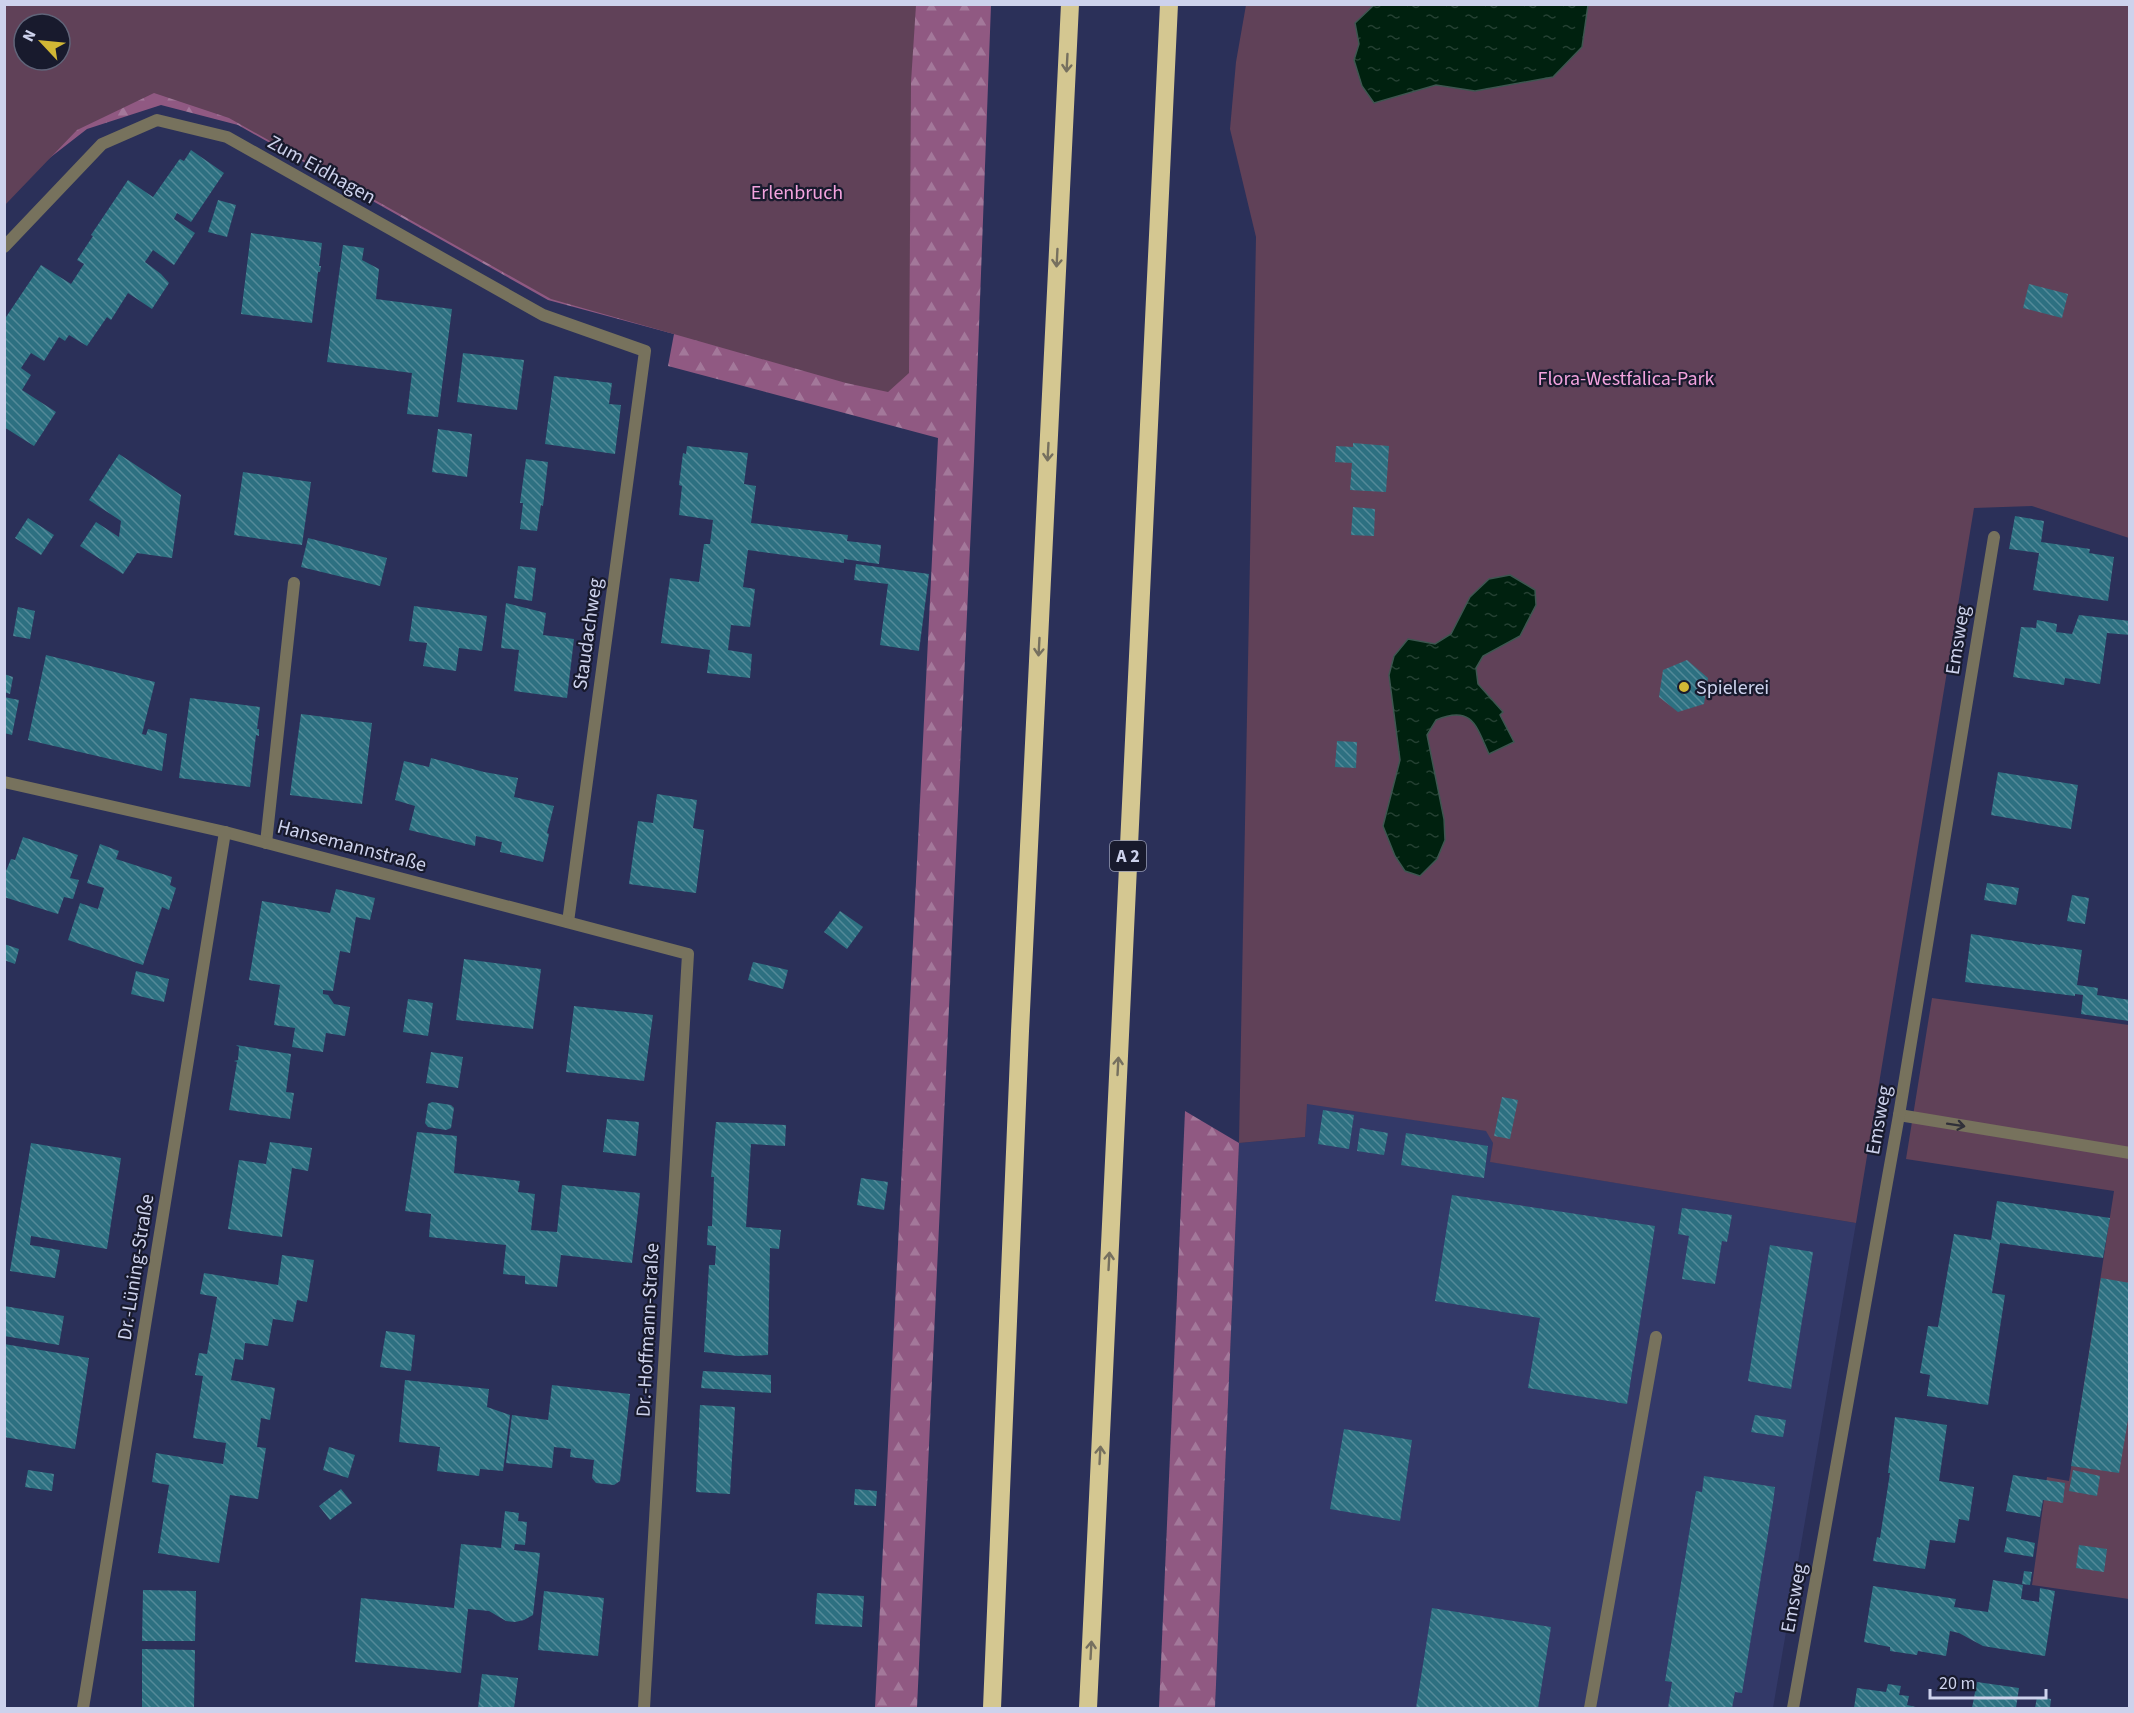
<svg xmlns="http://www.w3.org/2000/svg" width="2134" height="1713" font-family="'Source Sans 3',sans-serif">
<style>
.built{fill:#333968}
.forest{fill:url(#forest-firs);fill-rule:evenodd}
.park{fill:#604158;fill-rule:evenodd}
.water{fill:url(#water-ripples);stroke:#3e5651;stroke-width:1.5}
.building{fill:url(#building-back-hatch)}
.lines{fill:none;stroke-linecap:round;stroke-linejoin:round}
.lane{stroke:#77725d;stroke-width:12}
.street{stroke:#77725d;stroke-width:12}
.highway{stroke:#d4c791;stroke-width:18}
.oneway{stroke:#76705f}
.oneway2{stroke:#303039}
.poi-dot{fill:#d2b735;stroke:#181a2d;stroke-width:2}
.labels{text-anchor:middle;stroke-width:4.5;stroke-linejoin:round;paint-order:stroke}
.shield{fill:#181a2d;stroke:#979bb3;stroke-width:1.5}
.shield-label{font-size:18px;font-weight:bold;fill:#cdd2ec}
.street-label{font-size:20px;fill:#cdd2ec;stroke:#181a2d}
.park-label{font-size:20px;fill:#f3a3de;stroke:#181a2d}
.poi-label{font-size:20px;fill:#cdd2ec;stroke:#181a2d;text-anchor:start}
</style>
<defs>
<pattern id="forest-firs" width="22" height="20" patternUnits="userSpaceOnUse" patternTransform="scale(1.5)"><rect width="22" height="20" fill="#905982"/><path d="M5 1l3.5 6h-7zM16 11l3.5 6h-7z" fill="#a3789a"/></pattern>
<pattern id="water-ripples" width="26" height="14" patternUnits="userSpaceOnUse" patternTransform="scale(1.5)"><rect width="26" height="14" fill="#00210f"/><path d="M2 4q2-2 4 0t4 0M15 11q2-2 4 0t4 0" fill="none" stroke="#244032"/></pattern>
<pattern id="building-back-hatch" width="6" height="6" patternUnits="userSpaceOnUse" patternTransform="scale(1.5)"><rect width="6" height="6" fill="#2d7081"/><path d="M-1 5l2 2M0 0l6 6M5-1l2 2" fill="none" stroke="#548a99"/></pattern>
</defs>
<rect width="100%" height="100%" fill="#2b3059"/>
<path class="built" d="M1306 1103 1487 1131 1493 1143 1491 1162 1856 1223 1773 1708H1215L1239 1143 1305 1137Z"/>
<g class="forest">
<path d="M5 5H991L974 461 917 1708H875L938 438 668 366 674 334 548 300 238 125 161 105 87 129 38 167ZM24 24H60V60H24Z"/>
<path d="M1185 1111 1239 1143 1215 1708H1159Z"/>
</g>
<g class="park">
<path d="M5 4 916 5 911 82 909 373 888 392 846 383 551 299 229 118 154 93 77 130 5 205ZM24 24H60V60H24Z"/>
<path d="M1246 5H2129V538L2032 506 1974 508 1856 1223 1490 1162 1493 1143 1486 1131 1307 1104 1305 1137 1239 1143 1256 237 1230 129 1236 62Z"/>
<path d="M1932 998 2129 1025V1599L2032 1585 2047 1477 2069 1481 2114 1191 1906 1159Z"/>
</g>
<g class="water">
<path d="M1374 5V4L1588 5 1582 47 1553 77 1475 91 1436 85 1374 103 1362 86 1354 60 1359 44 1355 23Z"/>
<path d="M1510 575 1535 590 1536 605 1520 636 1483 656 1476 668 1478 684 1503 712 1500 715 1514 742 1489 754C1476 725 1472 705 1436 720L1427 735 1444 819 1445 840 1437 859 1420 876 1405 871 1395 856 1383 826 1400 760 1389 675 1394 656 1408 639 1435 644 1451 634 1470 597 1489 579Z"/>
</g>
<g class="building">
<path d="M191 150 224 173 191 222 177 213 174 219 195 233 174 265 153 250 145 262 161 274 169 283 152 309 128 293 111 320 107 317 87 346 69 335 65 341 59 337 44 361 31 353 21 368 31 375 22 390 56 412 34 446 4 427V320L41 265 71 284 84 264 77 260 93 236 91 235 128 180 153 197 179 160 180 159 184 161Z"/>
<path d="M218 200 236 205 227 237 208 232Z"/>
<path d="M251 233 322 243 319 266H321L320 272H318L312 323 241 314Z"/>
<path d="M343 245 364 248 362 260 379 269 376 299 452 309 438 417 407 414 412 373 327 362Z"/>
<path d="M2029 284 2068 294 2062 318 2023 308Z"/>
<path d="M463 353 524 360 517 410 457 402Z"/>
<path d="M554 376 612 383 609 404 621 405 615 454 545 444Z"/>
<path d="M438 429 472 434 467 477 432 472Z"/>
<path d="M1353 443 1389 446 1386 492 1350 490 1352 463 1335 462 1336 446 1353 447Z"/>
<path d="M687 446 748 453 744 484 756 486 751 523 848 535 847 541 881 545 879 564 844 559V563L748 550 743 587 755 589 750 627 731 625 728 650 752 654 750 678 707 673 710 650 661 643 670 578 699 582 704 544H710L713 520 679 515 682 486 679 485 683 453 686 454Z"/>
<path d="M119 454 181 495 172 558 137 553 123 574 80 546 96 522 119 537 121 521 89 500Z"/>
<path d="M526 459 548 462 543 506 541 505 537 531 520 529 523 503H520Z"/>
<path d="M243 472 311 482 302 545 234 535Z"/>
<path d="M1353 507 1375 509 1374 536 1351 535Z"/>
<path d="M2015 516 2044 521 2041 542 2090 549 2089 553 2114 557 2108 601 2033 590 2039 553 2009 549Z"/>
<path d="M28 518 54 535 41 555 15 538Z"/>
<path d="M308 538 387 558 380 586 301 567Z"/>
<path d="M856 564 929 574 919 651 880 645 888 584 854 580Z"/>
<path d="M518 566 536 568 532 601 514 598Z"/>
<path d="M506 603 546 613 543 635 574 639 567 698 514 691 519 650 501 648Z"/>
<path d="M414 606 487 616 482 651 459 648 456 671 423 666 427 643 409 641Z"/>
<path d="M18 607 35 611 30 639 13 636Z"/>
<path d="M2079 615 2130 621V635L2107 633 2100 684 2065 678 2064 685 2013 677 2021 627 2036 628 2037 620 2057 624 2056 632 2072 634Z"/>
<path d="M46 655 155 682 142 734 146 735 148 729 167 734 162 771 28 740Z"/>
<path d="M1687 660 1708 678 1704 704 1678 712 1659 697 1663 670Z"/>
<path d="M4 674 13 677 10 694 4 692Z"/>
<path d="M4 697 19 700 12 735 4 733Z"/>
<path d="M190 698 260 707 257 729H259V736L256 735 250 787 179 778Z"/>
<path d="M301 714 372 723 362 804 290 795Z"/>
<path d="M1337 741 1357 742 1356 768 1335 767Z"/>
<path d="M431 758 484 772 518 778 514 797 554 806 547 833 549 834 543 862 500 852 502 842 476 836 475 846 409 830 415 806 395 800 404 761 429 767Z"/>
<path d="M1998 772 2078 785 2071 829 1991 815Z"/>
<path d="M657 794 697 800 693 828 704 830 696 893 629 884 638 821 653 823Z"/>
<path d="M23 837 78 855 70 878 79 880 73 899 64 897 58 914 4 897V876L11 859 15 860Z"/>
<path d="M100 844 119 851 116 859 172 877 170 885 176 888 169 910 162 907 143 965 68 940 80 903 98 909 104 888 87 883Z"/>
<path d="M1987 883 2019 888 2016 905 1984 900Z"/>
<path d="M336 889 375 898 370 920 356 917 350 953 340 951 333 991 323 990V994L328 995 334 1004 350 1007 345 1036 326 1033 323 1052 292 1047 295 1028 274 1025 280 985 249 980 262 901 330 913Z"/>
<path d="M2072 895 2089 898 2085 924 2067 921Z"/>
<path d="M840 911 863 927 847 949 824 932Z"/>
<path d="M1971 934 2040 945V944L2082 950 2077 985 2098 988 2097 995 2130 1000 2129 1021 2081 1014 2083 995 2075 994V996L1965 982Z"/>
<path d="M4 944 19 949 15 964 4 960Z"/>
<path d="M464 959 541 969 533 1029 456 1020Z"/>
<path d="M753 962 788 970 783 989 748 980Z"/>
<path d="M136 971 169 979 164 1002 131 994Z"/>
<path d="M408 999 433 1003 428 1036 403 1032Z"/>
<path d="M574 1006 653 1015 644 1081 566 1072Z"/>
<path d="M236 1045 291 1054 286 1092 294 1093 290 1119 229 1110 237 1062 234 1061 238 1060 239 1047Z"/>
<path d="M431 1052 463 1057 458 1088 426 1083Z"/>
<path d="M1502 1097 1518 1100 1510 1139 1494 1136Z"/>
<path d="M432 1102 451 1105 454 1108 451 1128 446 1130 428 1127 425 1123 428 1104Z"/>
<path d="M1323 1110 1354 1115 1349 1149 1318 1144Z"/>
<path d="M607 1119 639 1122 636 1156 603 1152Z"/>
<path d="M716 1122 786 1125 785 1146 751 1144 746 1227 781 1230 779 1249 770 1248 768 1355 738 1356 704 1352 709 1265H715L716 1246 707 1245 708 1226H712L714 1177H711Z"/>
<path d="M1360 1128 1388 1133 1384 1155 1357 1151Z"/>
<path d="M417 1132 457 1136 454 1173 520 1181 518 1192 535 1194 531 1230 557 1232 562 1185 640 1193 632 1263 561 1255 557 1287 525 1284V1276L503 1274 506 1245 429 1237 431 1214 405 1211Z"/>
<path d="M1406 1133 1488 1146 1484 1178 1401 1165Z"/>
<path d="M270 1142 312 1148 308 1171 292 1168 282 1237 228 1229 239 1160 266 1164Z"/>
<path d="M31 1143 121 1158 107 1249 31 1236 30 1245 60 1250 55 1278 10 1271Z"/>
<path d="M861 1178 888 1182 884 1210 857 1205Z"/>
<path d="M1452 1195 1655 1226 1627 1404 1528 1388 1540 1318 1435 1301Z"/>
<path d="M1997 1201 2110 1218 2103 1258 2000 1243 1992 1293 2005 1295 1988 1405 1927 1396 1930 1375 1920 1373 1928 1326 1938 1327 1954 1234 1991 1240Z"/>
<path d="M1682 1208 1732 1215 1727 1242 1722 1241 1715 1284 1682 1279 1689 1236 1678 1234Z"/>
<path d="M1770 1245 1813 1252 1791 1389 1748 1381Z"/>
<path d="M282 1255 314 1260 307 1302 297 1300 293 1322 273 1319 268 1346 245 1343 243 1360 235 1359 231 1380 275 1388 270 1420 261 1418 257 1447 266 1448 258 1499 230 1495 219 1563 158 1553 169 1485 152 1482 156 1453 223 1464 226 1443 193 1438 203 1376 195 1375 199 1353 207 1354 217 1297 200 1294 204 1273 278 1285Z"/>
<path d="M2101 1278 2130 1283V1408L2119 1473 2071 1466Z"/>
<path d="M4 1306 64 1316 59 1345 4 1336Z"/>
<path d="M386 1331 415 1335 411 1371 380 1367Z"/>
<path d="M4 1344 89 1358 75 1449 4 1437Z"/>
<path d="M703 1371 771 1375V1393L701 1388Z"/>
<path d="M405 1380 489 1389 487 1407 510 1415 503 1471 480 1469 479 1476 437 1471 440 1447 399 1442Z"/>
<path d="M552 1385 630 1394 620 1481 614 1485 596 1483 592 1478 594 1460 570 1457 571 1449 554 1447 552 1468 506 1463 512 1415 548 1420Z"/>
<path d="M700 1405 735 1407 730 1494 696 1492Z"/>
<path d="M1755 1415 1786 1420 1783 1437 1751 1432Z"/>
<path d="M1895 1417 1947 1425 1939 1481 1974 1487 1969 1521 1959 1519 1955 1543 1930 1540 1925 1569 1873 1561 1877 1537 1880 1538 1890 1473H1888Z"/>
<path d="M1344 1429 1412 1440 1400 1521 1330 1509Z"/>
<path d="M329 1447 355 1455 348 1478 323 1470Z"/>
<path d="M28 1470 54 1474 52 1491 25 1487Z"/>
<path d="M2073 1470 2100 1476 2097 1496 2069 1491Z"/>
<path d="M2013 1475 2065 1483 2063 1503 2043 1500 2040 1517 2006 1511Z"/>
<path d="M1704 1476 1775 1487 1773 1503 1742 1693 1735 1692 1732 1708H1668L1672 1682 1665 1681 1696 1491 1702 1492Z"/>
<path d="M341 1489 352 1503 330 1520 319 1506Z"/>
<path d="M855 1489 877 1491 876 1506 854 1505Z"/>
<path d="M505 1511 519 1513 518 1521 527 1522 525 1545 515 1544 514 1550 540 1553 533 1615 524 1620 515 1622 506 1621 489 1611 468 1609 461 1673 355 1662 361 1598 454 1608 461 1544 501 1548Z"/>
<path d="M2007 1537 2035 1543 2033 1557 2004 1552Z"/>
<path d="M2079 1545 2107 1549 2104 1572 2076 1568Z"/>
<path d="M2024 1571 2032 1572 2030 1585 2022 1584Z"/>
<path d="M1993 1580 2023 1585 2021 1599 2039 1602 2040 1588 2055 1591 2045 1656 1983 1646 1959 1633 1950 1631 1946 1656 1918 1651 1917 1655 1890 1651V1647L1864 1642 1873 1586 1956 1599 1954 1607 1988 1612Z"/>
<path d="M143 1590 196 1591 195 1641H142Z"/>
<path d="M544 1591 604 1598 598 1656 538 1650Z"/>
<path d="M817 1593 864 1596 862 1627 815 1624Z"/>
<path d="M1432 1608 1551 1627 1538 1708H1416Z"/>
<path d="M142 1649 195 1650 194 1708H142Z"/>
<path d="M482 1674 518 1678 514 1708H478Z"/>
<path d="M1977 1682 2019 1688 2016 1708H1972Z"/>
<path d="M1888 1684 1901 1686 1899 1695 1909 1696 1907 1705 1920 1708H1854L1857 1688 1886 1692Z"/>
<path d="M2037 1697 2051 1699 2050 1708H2035Z"/>
</g>
<g class="lines">
<g class="lane">
<path d="M266 843 294 583"/>
<path d="M1899 1115 2130 1153"/>
<path d="M1590 1708 1656 1337"/>
</g>
<g class="street">
<path d="M4 247 102 144 157 120 227 137 543 315 645 351 568 922"/>
<path d="M4 782 225 832 688 954 644 1708"/>
<path d="M83 1708 225 832"/>
<path d="M1793 1708 1899 1115 1994 537"/>
</g>
<g class="highway">
<path d="M992 1708 1020 1031 1070 4"/>
<path d="M1088 1708 1169 4"/>
</g>
</g>
<defs><path id="oneway-shaft" d="M-6 0H5M1.5-3L5.5 0L1.5 3" fill="none" stroke-width="1.6" stroke-linecap="round" stroke-linejoin="round" transform="scale(1.5)"/></defs>
<g class="oneway">
<use href="#oneway-shaft" transform="translate(1067 63) rotate(93)"/>
<use href="#oneway-shaft" transform="translate(1057 258) rotate(93)"/>
<use href="#oneway-shaft" transform="translate(1048 452) rotate(93)"/>
<use href="#oneway-shaft" transform="translate(1039 647) rotate(93)"/>
<use href="#oneway-shaft" transform="translate(1118 1066) rotate(-87)"/>
<use href="#oneway-shaft" transform="translate(1109 1261) rotate(-87)"/>
<use href="#oneway-shaft" transform="translate(1100 1455) rotate(-87)"/>
<use href="#oneway-shaft" transform="translate(1091 1650) rotate(-87)"/>
</g>
<use class="oneway2" href="#oneway-shaft" transform="translate(1956 1125) rotate(9)"/>
<circle class="poi-dot" cx="1684" cy="687" r="6"/>
<g class="labels">
<rect class="shield" x="1110" y="841" width="36" height="30" rx="4.5"/>
<g class="shield-label">
<text x="1128" y="862">A 2</text>
</g>
<g class="street-label">
<text transform="translate(322 169) rotate(29)" y="7">Zum Eidhagen</text>
<text transform="translate(587 634) rotate(-82)" y="7">Staudachweg</text>
<text transform="translate(1957 640) rotate(-81)" y="7">Emsweg</text>
<text transform="translate(352 845) rotate(15)" y="7">Hansemannstraße</text>
<text transform="translate(1878 1120) rotate(-80)" y="7">Emsweg</text>
<text transform="translate(135 1267) rotate(-81)" y="7">Dr.-Lüning-Straße</text>
<text transform="translate(647 1330) rotate(-87)" y="7">Dr.-Hoffmann-Straße</text>
<text transform="translate(1793 1598) rotate(-80)" y="7">Emsweg</text>
</g>
<g class="park-label">
<text x="797" y="199">Erlenbruch</text>
<text x="1626" y="385">Flora-Westfalica-Park</text>
</g>
<g class="poi-label">
<text x="1696" y="694">Spielerei</text>
</g>
</g>
<rect width="2134" height="1713" fill="none" stroke="#cdd2ec" stroke-width="12"/>
<g transform="translate(42 42) rotate(296)"><circle r="28" fill="#181a2d" stroke="#606479" stroke-width="1.5"/>
<path d="M0-4.5L10 22L0 15L-10 22Z" fill="#d2b735"/>
<text y="-9" font-size="16" font-weight="bold" text-anchor="middle" fill="#cdd2ec">N</text>
</g>
<path d="M1930 1689v9h116v-9" fill="none" stroke="#cdd2ec" stroke-width="3"/>
<text x="1939" y="1689" font-size="18" fill="#cdd2ec" stroke="#181a2d" stroke-width="4.5" paint-order="stroke">20 m</text>
</svg>
